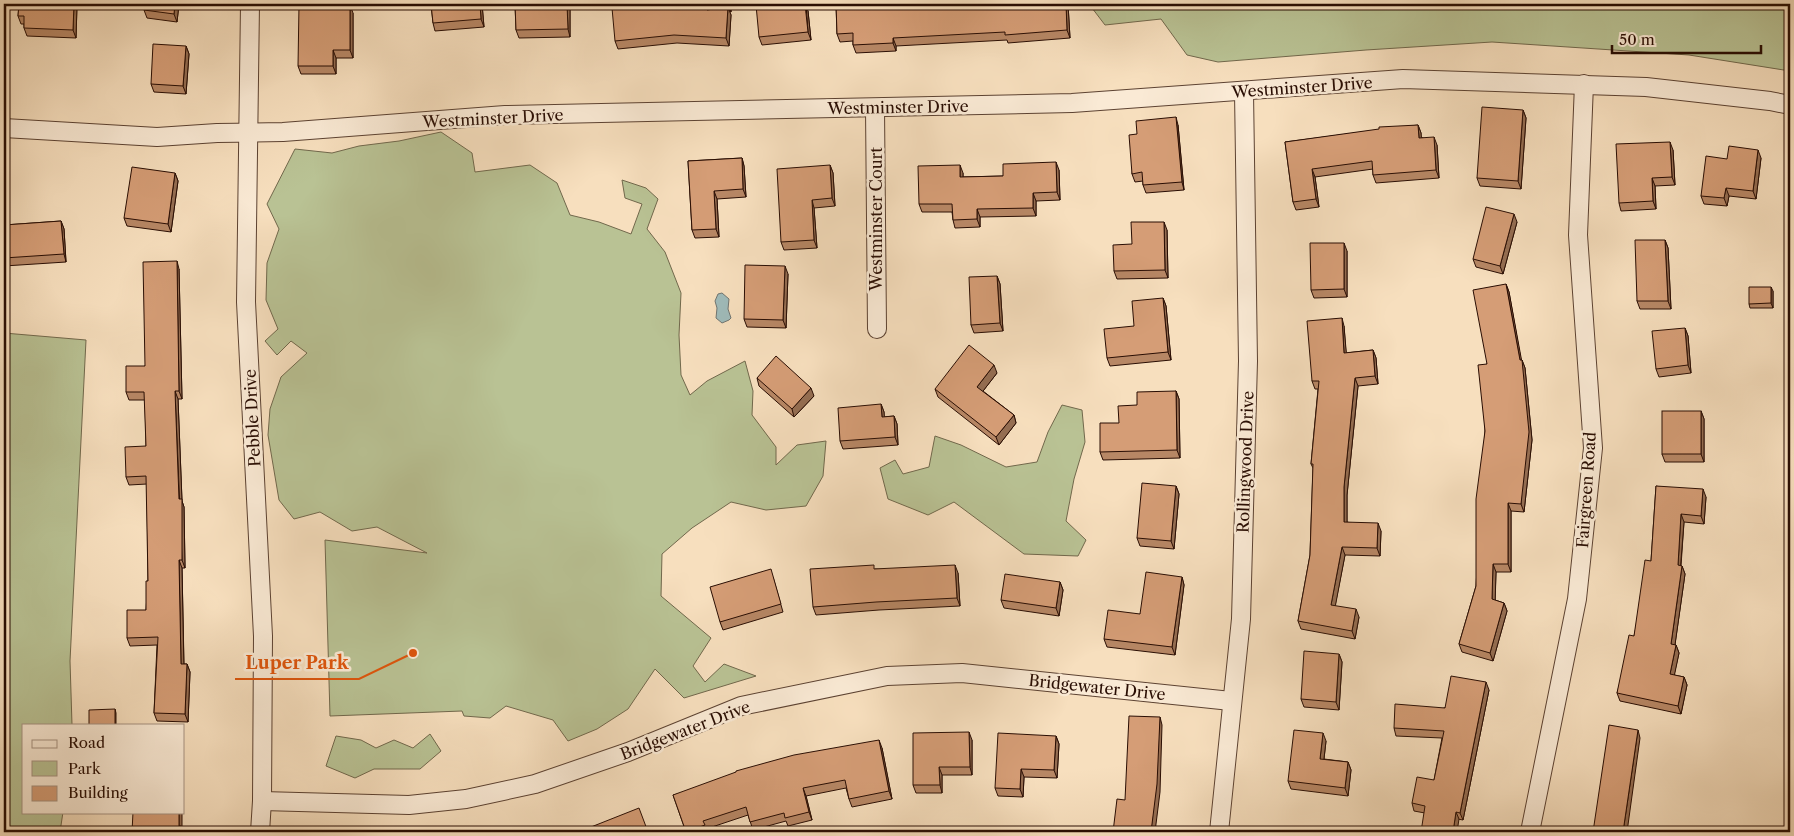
<svg xmlns="http://www.w3.org/2000/svg" width="1794" height="836" font-family="'Libre Caslon Text',serif">
<style>
.green{fill:#b9c294;stroke:#71684c}
.water{fill:#9fbbba;stroke:#707571}
.lines{fill:none;stroke-linecap:round;stroke-linejoin:round}
.street-casing{stroke:#5c4232;stroke-width:20}
.street{stroke:#faead5;stroke-width:18}
.wall{fill:#b78765;stroke:#290d03}
.shaded-wall{fill:#956e53;stroke:#290d03}
.building{fill:#d59d76;stroke:#290d03}
.labels{text-anchor:middle;stroke-width:5;stroke-linejoin:round;paint-order:stroke}
.street-label{font-size:16px;fill:#290d03;stroke:#faead5}
.leader{fill:none;stroke:#de550c;stroke-width:2}
.callout-dot{fill:#de550c;stroke:#faead5;stroke-width:2}
.callout-label{font-size:18px;text-anchor:middle;font-weight:bold;fill:#de550c;stroke:#faead5;stroke-width:5;stroke-linejoin:round;paint-order:stroke}
</style>
<rect width="100%" height="100%" fill="#f7dfbe"/>
<filter id="stains"><feTurbulence type="fractalNoise" baseFrequency=".004" numOctaves="4"/><feColorMatrix values="0 0 0 0 .2 0 0 0 0 .09 0 0 0 0 .02 0 0 0 .5 -.17"/></filter>
<radialGradient id="worn" r=".72"><stop offset=".6" stop-color="#630" stop-opacity="0"/><stop offset="1" stop-color="#630" stop-opacity=".3"/></radialGradient>
<g class="green">
<path d="M1089 4H1790V71L1689 55 1492 42 1366 50 1218 62 1187 55 1161 19 1105 25Z"/>
<path d="M441 132 472 153 475 172 530 165 557 183 570 215 599 222 631 234 642 204 625 198 622 180 646 188 658 199 647 229 665 252 681 293 679 335 681 375 690 395 707 381 745 361 753 391 752 415 776 447V465L797 445 826 441 823 476 806 506 766 510 731 502 692 528 662 554 661 596 711 638 693 666 705 682 724 664 756 676 684 698 655 669 628 709 597 729 568 741 553 720 506 706 490 718 464 716 462 711 330 716 325 540 427 553 377 527 352 531 320 512 294 519 279 500 268 435 270 409 281 377 307 353 291 341 277 355 265 341 278 329 266 300 267 263 279 229 267 204 295 149 332 153 359 146 399 141Z"/>
<path d="M4 333 86 340 70 661 72 725H24V812H63L60 832H4Z"/>
<path d="M1062 405 1082 410 1085 442 1074 479 1066 521 1086 540 1078 556 1024 554 954 502 928 515 888 499 880 468 895 460 903 474 929 467 935 436 961 445 1006 467 1037 462 1048 432Z"/>
<path d="M430 734 441 751 420 769H374L355 778 326 766 336 736 361 740 376 748 394 740 413 748Z"/>
</g>
<path class="water" d="M722 293 729 299 728 309 731 318 729 320 722 323 716 318 717 308 715 301 718 294Z"/>
<g class="lines">
<g class="street-casing">
<g id="street">
<path d="M250 4 246 302 263 636 262 801 260 832"/>
<path d="M875 108 877 329"/>
<path d="M4 128 157 137 217 133 283 132 505 115 1072 103 1403 79 1646 87 1770 101 1790 105"/>
<path d="M262 801 409 805 466 799 535 784 628 752 741 706 887 676 962 673 1231 701"/>
<path d="M1219 832 1241 619 1248 361 1244 92"/>
<path d="M1530 832 1577 599 1593 448 1578 235 1584 84"/>
</g>
</g>
<use href="#street" class="street"/>
</g>
<g class="wall">
<path d="M19 4H76L77 5 76 38 27 36 24 28V24H21L18 16Z"/>
<path d="M145 4H179L177 22 147 18 144 10Z"/>
<path d="M431 4H482L484 27 435 31 433 23Z"/>
<path d="M515 4H568L570 8V37L519 38 516 30Z"/>
<path d="M723 4H731V12L729 10 731 15 729 46 677 43 618 49 615 41 712 5 713 9 727 8Z"/>
<path d="M836 4H953L954 5 1068 4 1070 38 1008 43 1007 40 896 46V51L856 53 853 45V41L840 42 837 34Z"/>
<path d="M808 11 811 40 762 45 759 37Z"/>
<path d="M353 13V58H336V74H301L298 66Z"/>
<path d="M186 46 189 54 186 94 154 92 151 84Z"/>
<path d="M1523 110 1526 118 1521 189 1480 186 1477 178Z"/>
<path d="M1178 125 1184 190 1146 193 1143 185V181L1135 182 1132 174 1137 134Z"/>
<path d="M1418 125 1421 133V137L1437 145 1439 178 1376 183 1373 175V169L1315 177 1319 207 1296 210 1293 202 1285 142Z"/>
<path d="M1673 150 1675 185 1655 186 1656 209 1621 211 1619 203Z"/>
<path d="M742 158 744 166 746 197 717 199 719 237 695 238 692 230 688 161Z"/>
<path d="M1761 158 1756 199 1729 196 1727 206 1704 204 1701 196 1727 159Z"/>
<path d="M830 165 833 173 835 206 814 208 817 248 784 250 781 242Z"/>
<path d="M1059 170 1060 200 1036 201V216L980 217V227L955 228 953 220 952 212H922L919 204 963 173V177L1003 176Z"/>
<path d="M175 173 178 181 171 232 127 226 124 218Z"/>
<path d="M61 221 64 229 66 262 4 266V225Z"/>
<path d="M1517 222 1503 274 1476 267 1473 259Z"/>
<path d="M1167 230 1168 278 1117 279 1114 271 1132 244Z"/>
<path d="M1665 240 1668 248 1671 309H1640L1637 301Z"/>
<path d="M1347 251V297L1314 298 1311 290Z"/>
<path d="M179 269 182 399H178L182 501 184 507 185 568H182L184 664H187L190 672 188 722 157 721 154 713 157 645 130 646 127 638 146 610 148 581 147 484 129 485 126 477 146 446 145 400H129L126 392 145 366Z"/>
<path d="M788 274 786 328 747 327 744 319Z"/>
<path d="M997 276 1000 284 1003 331 974 333 971 325Z"/>
<path d="M1506 284 1509 292 1521 360H1522L1525 368 1532 440 1524 512 1511 511V572H1496L1495 600 1504 603 1507 611 1493 661 1462 652 1459 644 1476 586 1485 431 1487 364Z"/>
<path d="M1773 291V308H1750L1749 304Z"/>
<path d="M1163 298 1166 306 1171 360 1110 366 1107 358 1134 326Z"/>
<path d="M1344 326 1346 353 1373 350 1376 358 1378 384 1358 386 1347 495V522L1381 531 1380 556 1345 555 1335 606 1359 617 1355 639 1301 629 1298 621 1310 555 1313 468 1311 464 1318 389H1315L1312 381Z"/>
<path d="M1685 328 1688 336 1691 373 1659 377 1656 369Z"/>
<path d="M997 373 983 391 1014 415 1016 423 999 445 938 397 935 389Z"/>
<path d="M757 378 814 396 794 417 759 386Z"/>
<path d="M1176 391 1179 399 1180 458 1103 460 1100 452 1119 423 1137 405Z"/>
<path d="M881 404 884 412V417L894 416 897 424 898 445 843 449 840 441Z"/>
<path d="M1701 411 1704 419V462H1665L1662 454Z"/>
<path d="M1176 486 1179 494 1174 549 1140 546 1137 538Z"/>
<path d="M1656 486 1706 497 1704 524 1684 522 1681 566H1682L1685 574 1675 644 1676 645 1679 653 1674 675 1684 677 1687 685 1681 714 1620 701 1617 693 1634 636 1651 561Z"/>
<path d="M875 569 958 573 960 606 879 610 816 615 813 607Z"/>
<path d="M773 577 783 612 723 630 720 622Z"/>
<path d="M1182 577 1184 585 1175 655 1107 647 1104 639 1140 614Z"/>
<path d="M1060 582 1063 590 1059 616 1004 608 1001 600Z"/>
<path d="M1339 654 1342 662 1339 710 1304 707 1301 699Z"/>
<path d="M1489 690 1463 820 1414 811 1412 803 1434 780 1442 738 1396 736 1394 728Z"/>
<path d="M1056 736 1059 744 1057 778 1024 777 1023 797 998 796 995 788Z"/>
<path d="M972 740V775H942V793H916L913 785Z"/>
<path d="M1326 741 1324 759 1348 762 1351 770 1348 796 1291 789 1288 781Z"/>
<path d="M882 748 892 799 852 807 849 799 846 788 806 796 812 820 788 826 786 821 753 830 748 815 706 829 707 832H686L673 795Z"/>
</g>
<g class="shaded-wall">
<path d="M74 4H76L77 5 76 38 73 30Z"/>
<path d="M175 4H179L177 22 174 14Z"/>
<path d="M480 4H482L484 27 481 19Z"/>
<path d="M567 4H568L570 8V37L568 29Z"/>
<path d="M730 4H731V12L729 8Z"/>
<path d="M806 4 808 11 811 40 808 32Z"/>
<path d="M1066 4H1068L1070 38 1067 30Z"/>
<path d="M350 5 353 13V58L350 50Z"/>
<path d="M712 5 715 13 707 10Z"/>
<path d="M728 7 731 15 729 46 726 38Z"/>
<path d="M893 38 896 46V51L893 43Z"/>
<path d="M186 46 189 54 186 94 183 86Z"/>
<path d="M333 50 336 58V74L333 66Z"/>
<path d="M1523 110 1526 118 1521 189 1518 181Z"/>
<path d="M1176 117 1178 125 1184 190 1182 182Z"/>
<path d="M1418 125 1421 133 1422 146 1419 138Z"/>
<path d="M1434 137 1437 145 1439 178 1436 170Z"/>
<path d="M1670 142 1673 150 1675 185 1672 177Z"/>
<path d="M1758 150 1761 158 1756 199 1753 191Z"/>
<path d="M742 158 744 166 746 197 743 189Z"/>
<path d="M1056 162 1059 170 1060 200 1057 192Z"/>
<path d="M830 165 833 173 835 206 832 198Z"/>
<path d="M960 165 963 173V185L960 177Z"/>
<path d="M1312 169 1315 177 1319 207 1316 199Z"/>
<path d="M175 173 178 181 171 232 168 224Z"/>
<path d="M1652 178 1655 186 1656 209 1653 201Z"/>
<path d="M1726 188 1729 196 1727 206 1724 198Z"/>
<path d="M714 191 717 199 719 237 716 229Z"/>
<path d="M1033 193 1036 201V216L1033 208Z"/>
<path d="M812 200 814 208 817 248 814 240Z"/>
<path d="M977 209 980 217V227L977 219Z"/>
<path d="M1514 214 1517 222 1503 274 1500 266Z"/>
<path d="M61 221 64 229 66 262 64 254Z"/>
<path d="M1164 222 1167 230 1168 278 1165 270Z"/>
<path d="M1665 240 1668 248 1671 309 1668 301Z"/>
<path d="M1344 243 1347 251V297L1344 289Z"/>
<path d="M177 261 179 269 182 399 179 391Z"/>
<path d="M785 266 788 274 786 328 783 320Z"/>
<path d="M997 276 1000 284 1003 331 1000 323Z"/>
<path d="M1506 284 1509 292 1523 368 1520 360Z"/>
<path d="M1771 287 1773 291V308L1771 303Z"/>
<path d="M1163 298 1166 306 1171 360 1168 352Z"/>
<path d="M1342 318 1344 326 1347 361 1344 353Z"/>
<path d="M1685 328 1688 336 1691 373 1688 365Z"/>
<path d="M1373 350 1376 358 1378 384 1375 376Z"/>
<path d="M1522 360 1525 368 1532 440 1524 512 1521 504Z"/>
<path d="M994 365 997 373 980 395 977 387Z"/>
<path d="M1355 378 1358 386 1347 495V530L1344 522V487Z"/>
<path d="M811 388 814 396 794 417 792 409Z"/>
<path d="M175 391 178 399 182 501 184 507 185 568 182 560Z"/>
<path d="M1176 391 1179 399 1180 458 1177 450Z"/>
<path d="M881 404 884 412 885 425 882 417Z"/>
<path d="M1701 411 1704 419V462L1701 454Z"/>
<path d="M1014 415 1016 423 999 445 996 437Z"/>
<path d="M894 416 897 424 898 445 895 437Z"/>
<path d="M1176 486 1179 494 1174 549 1171 541Z"/>
<path d="M1703 489 1706 497 1704 524 1701 516Z"/>
<path d="M1508 503 1511 511V572L1508 564Z"/>
<path d="M1681 514 1684 522 1680 573 1678 565Z"/>
<path d="M1378 523 1381 531 1380 556 1377 548Z"/>
<path d="M1342 547 1345 555 1334 613 1331 605Z"/>
<path d="M179 560 182 568 184 672 181 664Z"/>
<path d="M1493 564 1496 572 1495 607 1492 599Z"/>
<path d="M955 565 958 573 960 606 957 598Z"/>
<path d="M1682 566 1685 574 1674 652 1671 644Z"/>
<path d="M1182 577 1184 585 1175 655 1172 647Z"/>
<path d="M1060 582 1063 590 1059 616 1056 608Z"/>
<path d="M1504 603 1507 611 1493 661 1490 653Z"/>
<path d="M1356 609 1359 617 1355 639 1352 631Z"/>
<path d="M1676 645 1679 653 1673 682 1670 674Z"/>
<path d="M1339 654 1342 662 1339 710 1336 702Z"/>
<path d="M187 664 190 672 188 722 185 714Z"/>
<path d="M1684 677 1687 685 1681 714 1678 706Z"/>
<path d="M1486 682 1489 690 1463 820 1460 813Z"/>
<path d="M115 709 116 713V725H115Z"/>
<path d="M1160 717 1162 725 1160 792 1155 832H1151Z"/>
<path d="M1638 730 1640 738 1627 832H1623Z"/>
<path d="M969 732 972 740V775L970 767Z"/>
<path d="M1323 733 1326 741 1323 767 1320 759Z"/>
<path d="M1056 736 1059 744 1057 778 1054 770Z"/>
<path d="M879 740 882 748 892 799 889 791Z"/>
<path d="M1348 762 1351 770 1348 796 1345 788Z"/>
<path d="M939 767 942 775V793L940 785Z"/>
<path d="M1021 769 1024 777 1023 797 1020 789Z"/>
<path d="M803 788 806 796 812 820 809 812Z"/>
<path d="M179 812H182V830L183 832H180L179 826Z"/>
<path d="M1456 812 1459 819 1457 832H1453Z"/>
</g>
<g class="building">
<path d="M19 4H74L73 30 24 28V16H18Z"/>
<path d="M145 4H175L174 14 144 10Z"/>
<path d="M431 4H480L481 19 433 23Z"/>
<path d="M515 4H567L568 29 516 30Z"/>
<path d="M654 4H684L712 5 707 10 728 7 726 38 674 35 615 41 612 8Z"/>
<path d="M725 4H730L729 8Z"/>
<path d="M764 4H805L808 32 759 37 756 5Z"/>
<path d="M836 4H951V5L971 4H1066L1067 30 1005 35V32L893 38V43L853 45V33L837 34Z"/>
<path d="M299 5H350V50H333V66H298Z"/>
<path d="M153 44 186 46 183 86 151 84Z"/>
<path d="M1482 107 1523 110 1518 181 1477 178Z"/>
<path d="M1176 117 1182 182 1143 185 1142 172 1132 174 1129 135 1137 134 1136 121Z"/>
<path d="M1418 125 1419 138 1434 137 1436 170 1373 175 1372 161 1312 169 1316 199 1293 202 1285 142 1379 129V127Z"/>
<path d="M1670 142 1672 177 1652 178 1653 201 1619 203 1616 144Z"/>
<path d="M1729 146 1758 150 1753 191 1726 188 1724 198 1701 196 1706 156 1727 159Z"/>
<path d="M742 158 743 189 714 191 716 229 692 230 688 161Z"/>
<path d="M1056 162 1057 192 1033 193V208L977 209V219L953 220 952 204H919L918 166 960 165V177L1003 176V164Z"/>
<path d="M830 165 832 198 812 200 814 240 781 242 777 169Z"/>
<path d="M132 167 175 173 168 224 124 218Z"/>
<path d="M1486 207 1514 214 1500 266 1473 259Z"/>
<path d="M61 221 64 254 4 258V225Z"/>
<path d="M1131 222H1164L1165 270 1114 271 1113 245 1132 244Z"/>
<path d="M1635 240H1665L1668 301H1637Z"/>
<path d="M1310 243H1344V289L1311 290Z"/>
<path d="M177 261 179 391H175L179 499H182V560H179L181 664H187L185 714 154 713 158 637 127 638V610H146V581H148L146 476 126 477 125 447 146 446 144 392H126V366H145L143 262Z"/>
<path d="M745 265 785 266 783 320 744 319Z"/>
<path d="M997 276 1000 323 971 325 969 277Z"/>
<path d="M1506 284 1520 360H1522L1529 432 1521 504 1508 503V564H1493L1492 599 1504 603 1490 653 1459 644 1476 586V499L1485 431 1478 365 1487 364 1473 290Z"/>
<path d="M1749 287H1771V303L1749 304Z"/>
<path d="M1163 298 1168 352 1107 358 1104 329 1134 326 1132 301Z"/>
<path d="M1342 318 1344 353 1373 350 1375 376 1355 378 1344 487V522L1378 523 1377 548 1342 547 1331 605 1356 609 1352 631 1298 621 1310 555 1313 464H1311L1319 381H1312L1307 321Z"/>
<path d="M1685 328 1688 365 1656 369 1652 331Z"/>
<path d="M969 345 994 365 977 387 1014 415 996 437 935 389Z"/>
<path d="M776 356 811 388 792 409 757 378Z"/>
<path d="M1176 391 1177 450 1100 452V423H1119L1118 406 1137 405V392Z"/>
<path d="M881 404 882 417 894 416 895 437 840 441 838 408Z"/>
<rect x="1662" y="411" width="39" height="43"/>
<path d="M1142 483 1176 486 1171 541 1137 538Z"/>
<path d="M1656 486 1703 489 1701 516 1681 514 1678 565 1682 566 1671 644 1676 645 1670 674 1684 677 1678 706 1617 693 1629 635 1634 636 1645 560 1651 561Z"/>
<path d="M874 565V569L955 565 957 598 876 602 813 607 810 569Z"/>
<path d="M771 569 781 604 720 622 710 587Z"/>
<path d="M1146 572 1182 577 1172 647 1104 639 1108 610 1140 614Z"/>
<path d="M1005 574 1060 582 1056 608 1001 600Z"/>
<path d="M1304 651 1339 654 1336 702 1301 699Z"/>
<path d="M1451 676 1486 682 1460 813 1456 812 1453 832H1421L1425 806 1412 803 1417 777 1434 780 1444 731 1394 728 1395 704 1445 708Z"/>
<path d="M115 709V725H89V710Z"/>
<path d="M1129 716 1160 717 1157 784 1151 832H1113L1117 799 1125 800Z"/>
<path d="M1609 725 1638 730 1623 832H1593Z"/>
<path d="M1294 730 1323 733 1320 759 1348 762 1345 788 1288 781Z"/>
<path d="M969 732 970 767H939L940 785H913V733Z"/>
<path d="M998 733 1056 736 1054 770 1021 769 1020 789 995 788Z"/>
<path d="M879 740 889 791 849 799 845 780 803 788 809 812 785 818 784 813 750 822 746 807 703 821 705 825 686 832 673 795 736 772V771L794 755Z"/>
<path d="M639 808 648 832H593L591 827Z"/>
<path d="M133 812H179V826H181L180 832H132Z"/>
<path d="M378 828V832H313V829Z"/>
</g>
<g class="labels">
<g class="street-label">
<text transform="translate(1302 87) rotate(-4)" y="6">Westminster Drive</text>
<text transform="translate(898 107) rotate(-1)" y="6">Westminster Drive</text>
<text transform="translate(493 118) rotate(-3)" y="6">Westminster Drive</text>
<text transform="translate(876 219) rotate(-90)" y="6">Westminster Court</text>
<text transform="translate(252 418) rotate(-93)" y="6">Pebble Drive</text>
<text transform="translate(1245 462) rotate(-88)" y="6">Rollingwood Drive</text>
<text transform="translate(1586 490) rotate(-86)" y="6">Fairgreen Road</text>
<text transform="translate(1097 687) rotate(6)" y="6">Bridgewater Drive</text>
<text transform="translate(685 730) rotate(-21)" y="6">Bridgewater Drive</text>
</g>
</g>
<path class="leader" d="M413 653L359 679H235"/>
<circle class="callout-dot" cx="413" cy="653" r="5"/>
<g class="callout-label">
<text x="297" y="669">Luper Park</text>
</g>
<rect width="1794" height="836" fill="none" stroke="#f7dfbe" stroke-width="20"/>
<rect x="5" y="5" width="1784" height="826" fill="none" stroke="#290d03" stroke-width="2.5"/>
<rect x="10" y="10" width="1774" height="816" fill="none" stroke="#290d03"/>
<rect x="22" y="724" width="162" height="90" fill="#faead5" stroke="#a69281"/>
<rect x="32" y="740" width="25" height="8" fill="#faead5" stroke="#a69281"/>
<text x="68" y="748" font-size="15" fill="#290d03">Road</text>
<rect x="32" y="761" width="25" height="15" fill="#b9c294" stroke="#a69281"/>
<text x="68" y="774" font-size="15" fill="#290d03">Park</text>
<rect x="32" y="786" width="25" height="15" fill="#d59d76" stroke="#a69281"/>
<text x="68" y="798" font-size="15" fill="#290d03">Building</text>
<path d="M1612 45v8h149v-8" fill="none" stroke="#290d03" stroke-width="2.5"/>
<text x="1619" y="45" font-size="15" fill="#290d03" stroke="#faead5" stroke-width="4" paint-order="stroke">50 m</text>
<rect width="100%" height="100%" filter="url(#stains)"/>
<rect width="100%" height="100%" fill="url(#worn)"/>
</svg>
